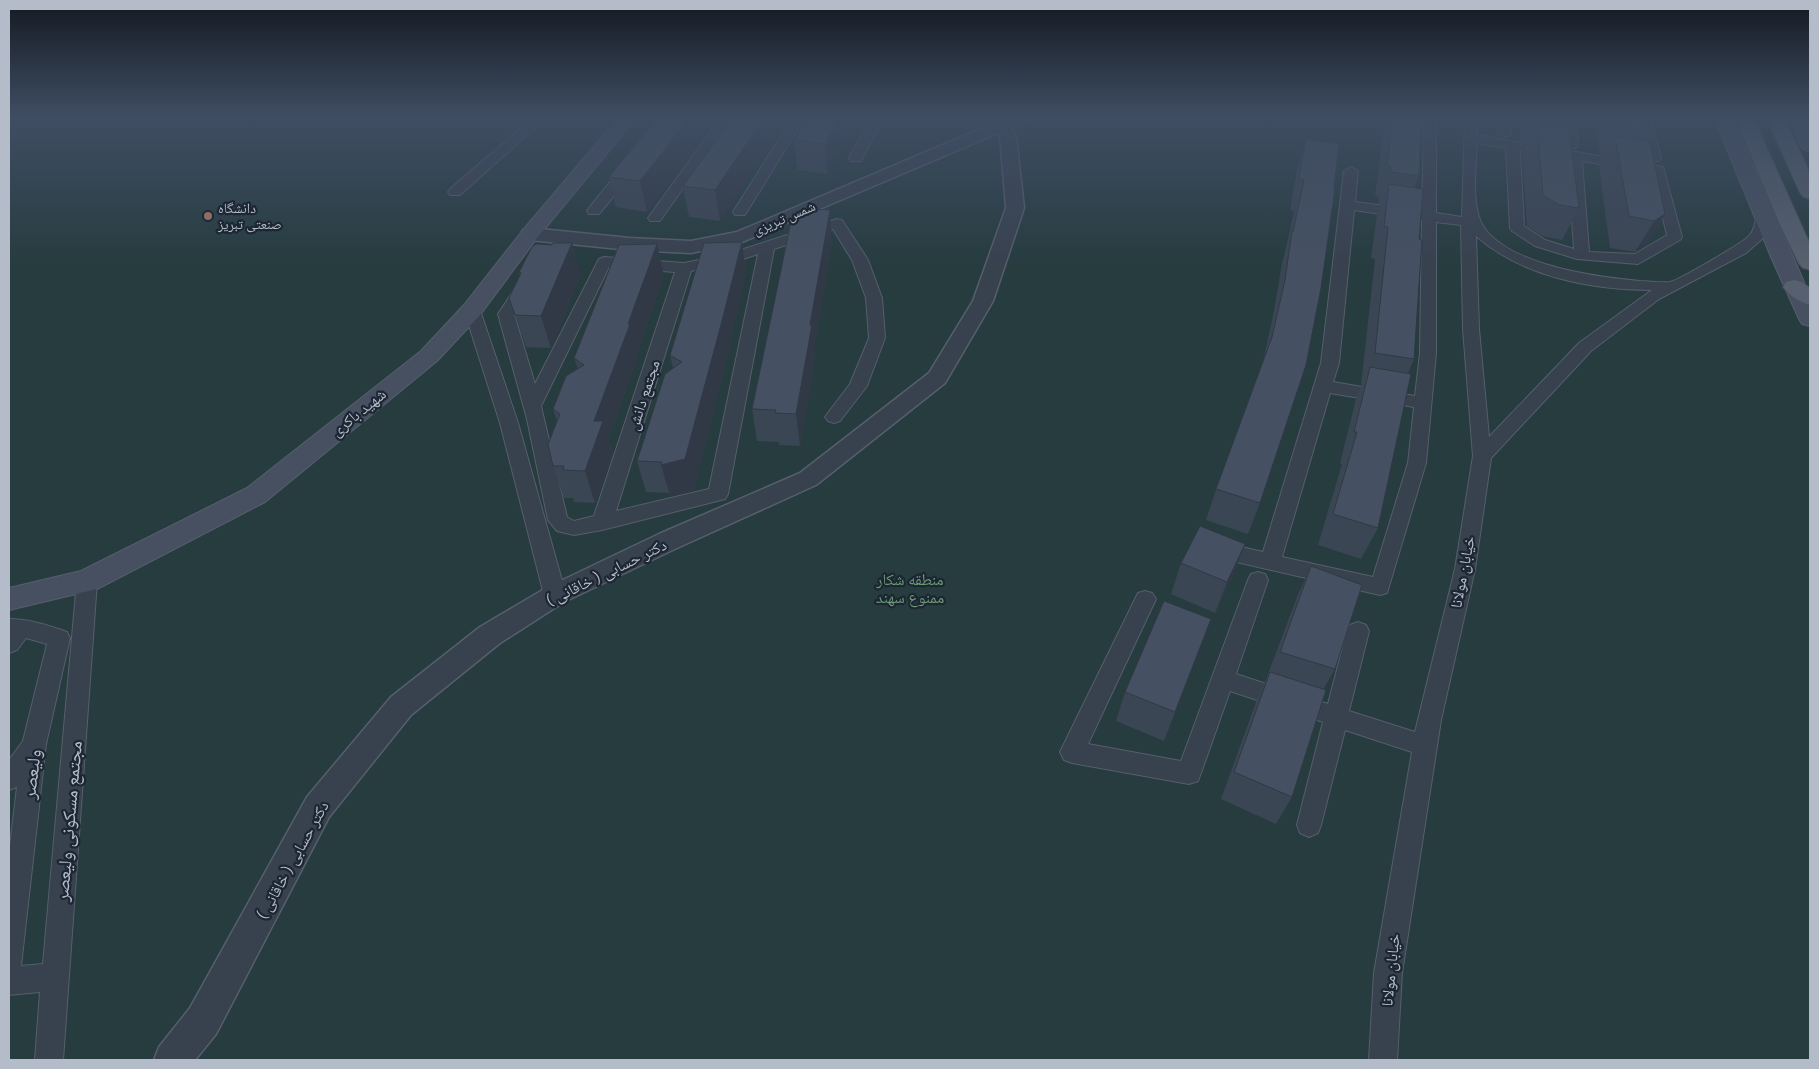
<svg xmlns="http://www.w3.org/2000/svg" width="1819" height="1069" font-family="'IBM Plex Sans','Noto Naskh Arabic',sans-serif">
<style>
.green{fill:#263c3f}
.lines{fill:none;stroke-linecap:round;stroke-linejoin:round}
.minor-casing{stroke:#565f6c;stroke-width:2}
.tertiary-casing{stroke:#565f6c;stroke-width:3}
.secondary-casing{stroke:#565f6c;stroke-width:2}
.primary-casing{stroke:#414a57;stroke-width:2}
.minor{fill:#38414e;fill-rule:evenodd}
.tertiary{fill:#38414e;fill-rule:evenodd}
.secondary{fill:#465061;fill-rule:evenodd}
.primary{fill:#56606e;fill-rule:evenodd}
.wall{fill:#3b4654}
.shaded-wall{fill:#303945}
.building{fill:#455162;stroke:#303945}
.education-dot{fill:#8d6e63;stroke:#1d2633;stroke-width:2}
.labels{text-anchor:middle;stroke-width:4.5;stroke-linejoin:round;paint-order:stroke}
.far-poi-label{font-size:14px;fill:#b4bcc9;stroke:#1d2633;text-anchor:start}
.far-street-label{font-size:14px;fill:#b4bcc9;stroke:#1d2633}
.street-label{font-size:16px;fill:#b4bcc9;stroke:#1d2633}
.park-label{font-size:16px;fill:#6b9a76;stroke:#1d2633}
.near-street-label{font-size:19px;fill:#b4bcc9;stroke:#1d2633}
</style>
<rect width="100%" height="100%" fill="#242f3e"/>
<rect class="green" x="9" y="117" width="1801" height="943"/>
<g class="lines">
<g class="minor-casing">
<g id="minor">
<path d="M534 117H547L460 195H450L448 192 450 189Z"/>
<path d="M721 117H733L660 221H650L648 218Z"/>
<path d="M793 117H805L745 215H735L733 212Z"/>
<path d="M872 117H884L861 161H851L849 158Z"/>
<path d="M1430 117 1436 121V213L1462 217 1465 117H1477V135L1663 167 1682 237 1680 240 1638 264 1577 259 1535 246 1512 231 1510 228 1506 148 1477 143C1476 167 1470 209 1485 229 1514 266 1596 277 1640 281 1649 281 1662 283 1670 282 1679 280 1743 243 1749 236 1756 229 1754 219 1759 212H1769L1771 215 1769 227 1762 239 1746 253 1659 299 1591 351 1491 458 1475 569 1441 720 1402 973 1397 1060H1369L1374 973 1412 752 1345 730 1321 825 1318 833 1309 837 1300 833 1297 825 1323 722 1230 691 1201 773 1198 781 1189 784 1072 763 1064 760 1060 752 1138 593 1145 591 1152 593 1156 599 1088 744 1181 761 1248 580 1251 574 1258 572 1265 574 1268 580 1236 674 1328 704 1347 631 1350 625 1358 622 1366 625 1369 631 1349 711 1415 732 1455 569 1473 456 1463 329 1461 225 1436 222V353L1426 463 1387 593 1380 595 1215 557 1208 554 1205 549 1208 544 1215 541 1263 552 1321 363 1344 171 1351 167 1358 171 1355 202 1422 211 1424 121ZM1520 151 1568 159 1574 249 1545 240 1524 226ZM1582 161 1652 173 1667 235 1635 254 1589 252ZM1354 210 1422 220 1420 353 1415 396 1333 382 1339 363ZM1476 236C1523 277 1591 290 1652 290L1579 343 1489 437 1479 329ZM1330 393 1414 407 1408 463 1373 577 1282 557Z"/>
<path d="M1498 117H1510L1511 133 1509 136 1504 137 1497 133Z"/>
<path d="M1563 117H1575L1578 145 1576 148H1566L1564 145Z"/>
<path d="M1638 117H1650L1661 158 1659 161H1649L1647 158Z"/>
<path d="M629 164 636 168 634 171 599 214H589L587 211 589 208 624 165Z"/>
<path d="M837 219 842 220 868 260 882 298 885 338 867 386 840 421 834 423 828 421 825 417 850 384 869 338 866 298 852 260 833 229 774 249 728 494 725 499 602 530 574 535 557 531 548 520 527 419 498 314 520 281H532L534 284 514 314 535 384 599 259 604 257 684 263 728 254ZM758 254 709 489 616 511 691 271 737 261ZM609 267 675 272 594 516 574 521 567 517 541 406Z"/>
<path d="M472 305 478 307 480 310 518 423 566 595 562 601 555 603 548 601 544 595 500 423 464 310 466 307Z"/>
<path d="M87 573 94 575 97 581 63 1060H35L40 992 9 995V854L17 787 9 790V760L23 741 47 644 26 638 17 650 9 653V619C28 619 48 625 67 632L70 638 46 744 21 966 43 964 77 581 80 575Z"/>
</g>
</g>
<g class="tertiary-casing">
<path id="tertiary" d="M988 117H1030L1028 120 1011 128 1016 136 1024 208 993 301 945 383 816 485 677 548 564 602 500 643 411 715 329 817 216 1034 195 1060H154L159 1047 190 1008 307 797 391 697 480 627 546 588 659 534 800 473 929 373 973 301 1006 208 1000 136 998 133 742 242 691 253 630 250 530 240 523 238 521 234 523 230 530 228 630 238 691 241 737 232 992 124Z"/>
</g>
<g class="secondary-casing">
<g id="secondary">
<path d="M619 117H637L537 238 480 315 437 361 265 502 97 589 9 610V588L81 571 247 488 421 351 464 305 523 230Z"/>
<path d="M1714 117H1732L1810 296V326L1802 324 1799 319 1771 257Z"/>
<path d="M1788 117H1806L1810 127V151L1804 150 1801 146Z"/>
</g>
</g>
<g class="primary-casing">
<g id="primary">
<path d="M1735 117H1753L1810 244V270L1803 268 1799 264 1779 223Z"/>
<path d="M1766 117H1784L1810 173V199L1803 197 1800 193Z"/>
<path d="M1794 280 1802 282 1810 288V305C1800 302 1789 296 1783 287L1786 282Z"/>
</g>
</g>
<use href="#minor" class="minor"/>
<use href="#tertiary" class="tertiary"/>
<use href="#secondary" class="secondary"/>
<use href="#primary" class="primary"/>
</g>
<g class="wall">
<path d="M658 117H717L647 212 616 207 609 177Z"/>
<path d="M733 117H788L720 221 689 217 683 186Z"/>
<path d="M809 117H859L827 174 797 170 794 140Z"/>
<path d="M1386 117H1422L1419 176 1414 188 1419 239 1414 359 1408 373 1378 528 1361 559 1318 545 1342 464 1340 463 1356 399 1362 385H1361L1375 259 1371 258 1377 215 1381 204 1378 203 1379 197 1375 196 1385 120Z"/>
<path d="M1520 117H1565L1560 127 1579 208 1562 240 1542 236 1527 226 1522 153 1528 142 1521 141Z"/>
<path d="M1595 117H1644L1647 129 1640 140 1665 214 1646 245 1635 252 1610 248 1599 166 1605 155 1600 154Z"/>
<path d="M1306 139 1339 144 1260 503 1248 534 1206 520 1216 489 1263 362 1274 311 1282 263 1286 248 1294 211 1290 210 1297 169Z"/>
<path d="M832 241 814 350 815 357 800 446 779 445V442L757 441 752 409Z"/>
<path d="M742 242 746 273 728 353 693 491 670 496 669 493 646 492 637 461 673 368 670 355Z"/>
<path d="M657 244 664 276 637 353 638 356 608 439 613 453 595 503 574 502 573 498H564L553 466 557 421 553 409 578 369 574 358Z"/>
<path d="M519 272 581 275 551 348 526 347 515 315 520 276Z"/>
<path d="M1245 544 1233 575 1215 613 1171 594 1181 563Z"/>
<path d="M1311 566 1335 669 1323 690 1292 797 1276 824 1221 799 1256 702 1265 682 1297 597Z"/>
<path d="M1211 619 1164 741 1116 721 1125 692Z"/>
</g>
<g class="shaded-wall">
<path d="M690 117H717L647 212 640 181Z"/>
<path d="M765 117H788L720 221 715 190Z"/>
<path d="M841 117H859L827 174 825 144Z"/>
<path d="M830 210 832 241 814 350 815 357 800 446 796 414 810 325Z"/>
<path d="M1665 214 1646 245 1635 252 1654 221Z"/>
<path d="M742 242 746 273 728 353 693 491 670 496 661 465Z"/>
<path d="M572 243 581 275 551 348 541 316Z"/>
<path d="M657 244 664 276 637 353 638 356 608 439 613 453 595 503 585 471 594 421Z"/>
<path d="M1245 544 1233 575 1215 613 1227 582Z"/>
</g>
<g class="building">
<path d="M658 117H690L640 181 609 177Z"/>
<path d="M733 117H765L715 190 683 186Z"/>
<path d="M809 117H841L825 144 794 140Z"/>
<path d="M1393 117H1422L1419 176 1390 172 1391 166 1387 165Z"/>
<path d="M1615 117H1644L1647 129 1617 124Z"/>
<path d="M1537 123 1569 129 1579 208 1559 205 1543 195Z"/>
<path d="M1615 136 1650 142 1665 214 1654 221 1629 216Z"/>
<path d="M1306 139 1339 144 1334 189H1335L1321 288 1306 365 1260 503 1216 489 1272 337 1285 280 1292 231 1293 232 1304 180 1299 179Z"/>
<path d="M1389 184 1423 189 1419 239 1422 240 1414 359 1375 353 1388 227H1384Z"/>
<path d="M812 209 830 210 810 325H812L796 414 775 413 776 410 752 409 793 212 812 211Z"/>
<path d="M742 242 722 321 685 459 661 465 662 462 637 461 665 374 682 362 670 355 704 243Z"/>
<path d="M553 243H572L541 316 515 315 509 298 521 273 519 272 532 247 536 244 552 245Z"/>
<path d="M657 244 628 324H630L594 421H603L585 471 563 470 564 466H553L548 444 560 414 553 409 566 376 584 365 574 358 619 245Z"/>
<path d="M1370 367 1411 374 1378 528 1333 514 1357 432H1354Z"/>
<path d="M1200 526 1245 544 1227 582 1181 563Z"/>
<path d="M1311 566 1362 585 1335 669 1280 652Z"/>
<path d="M1164 601 1211 619 1175 712 1125 692Z"/>
<path d="M1270 672 1326 690 1292 797 1234 772Z"/>
</g>
<linearGradient id="sky" x2="0" y2="1"><stop stop-color="#141a22"/><stop offset="0.44" stop-color="#3f4d63"/><stop offset="1" stop-color="#3f4d63" stop-opacity="0"/></linearGradient>
<rect width="1819" height="266" fill="url(#sky)"/>
<circle class="education-dot" cx="208" cy="216" r="5"/>
<g class="labels">
<g class="far-poi-label">
<text x="218" y="213">دانشگاه<tspan x="218" dy="16">صنعتی تبریز</tspan></text>
</g>
<g class="far-street-label">
<text transform="translate(784 218) rotate(-23)" y="5">شمس تبریزی</text>
</g>
<g class="street-label">
<text transform="translate(643 395) rotate(-72)" y="6">مجتمع دانش</text>
<text transform="translate(358 412) rotate(-39)" y="6">شهید باکری</text>
<text transform="translate(606 572) rotate(-26)" y="6">دکتر حسابی ( خاقانی )</text>
<text transform="translate(1462 572) rotate(-79)" y="6">خیابان مولانا</text>
<text transform="translate(292 860) rotate(-61)" y="6">دکتر حسابی ( خاقانی )</text>
<text transform="translate(1390 970) rotate(-84)" y="6">خیابان مولانا</text>
</g>
<g class="park-label">
<text x="910" y="585">منطقه شکار<tspan x="910" dy="18">ممنوع سهند</tspan></text>
</g>
<g class="near-street-label">
<text transform="translate(31 774) rotate(-83)" y="7">ولیعصر</text>
<text transform="translate(68 821) rotate(-85)" y="7">مجتمع مسکونی ولیعصر</text>
</g>
</g>
<rect width="1819" height="1069" fill="none" stroke="#b4bcc9" stroke-width="20"/>
</svg>
